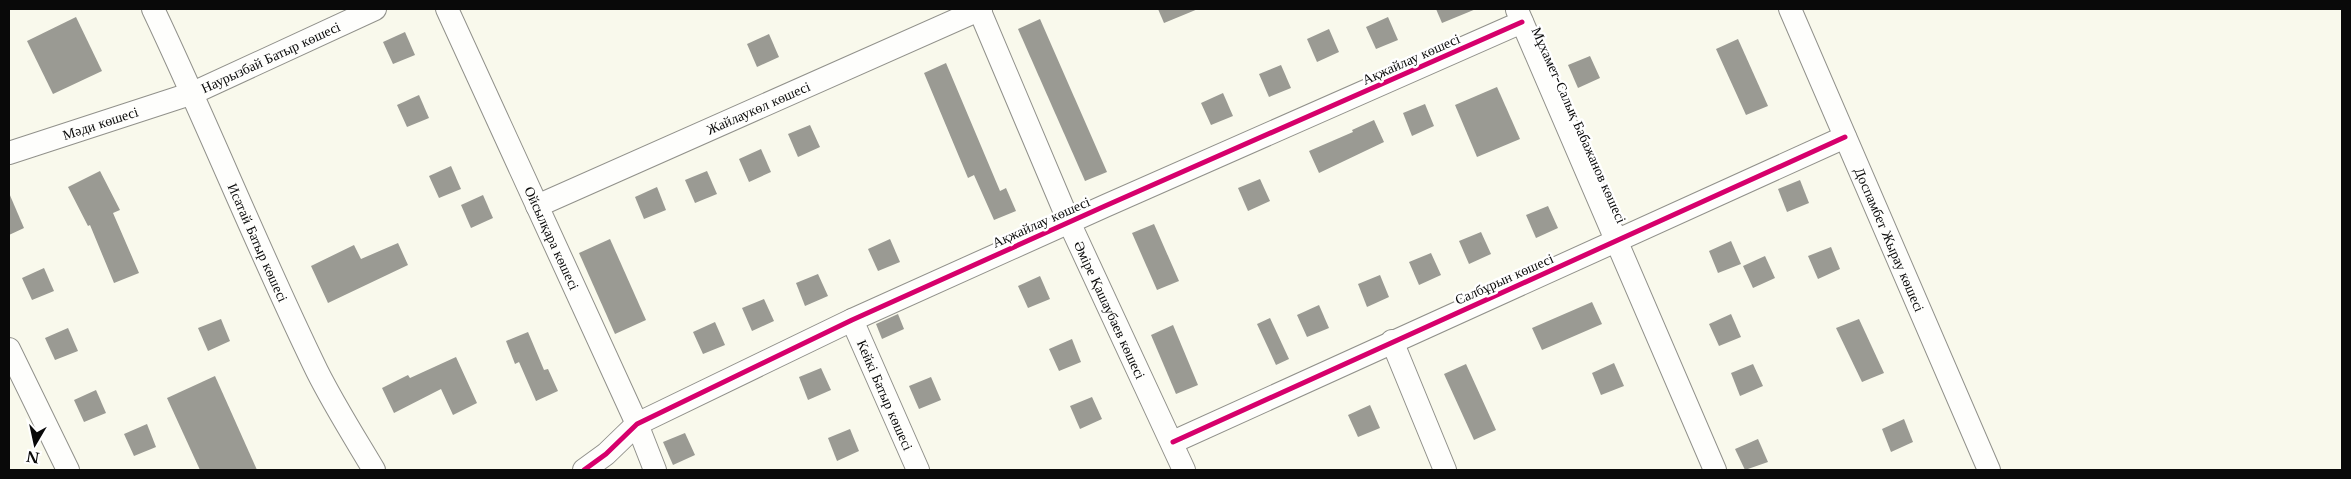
<svg xmlns="http://www.w3.org/2000/svg" width="2351" height="479" font-family="'Libre Baskerville',serif">
<style>
.building{fill:#9a9a93}
.lines{fill:none;stroke-linecap:round;stroke-linejoin:round}
.minor-casing{stroke:#91918b;stroke-width:24}
.minor{stroke:#fefefc;stroke-width:22}
.cycleway-casing{stroke:#fff;stroke-width:8}
.cycleway{stroke:#d6006c;stroke-width:5}
.labels{text-anchor:middle;stroke-width:5;stroke-linejoin:round;paint-order:stroke}
.street-label{font-size:14px;fill:#090909;stroke:#fff}
</style>
<rect width="100%" height="100%" fill="#f9f9ec"/>
<g class="building">
<path d="M1158 9H1198L1164 23Z"/>
<path d="M1436 9H1476L1442 23Z"/>
<path d="M76 17 102 71 53 94 27 41Z"/>
<path d="M1388 17 1398 40 1376 49 1366 27Z"/>
<path d="M1040 19 1107 172 1085 181 1018 29Z"/>
<path d="M1329 29 1339 52 1317 62 1307 39Z"/>
<path d="M405 32 415 55 393 64 383 42Z"/>
<path d="M769 34 779 57 757 67 747 44Z"/>
<path d="M1738 39 1768 106 1746 115 1716 49Z"/>
<path d="M1590 56 1600 78 1578 88 1568 65Z"/>
<path d="M946 63 1000 191 1006 188 1016 211 994 220 974 175 968 178 924 73Z"/>
<path d="M1281 65 1291 88 1269 97 1259 74Z"/>
<path d="M1497 87 1520 139 1477 157 1455 105Z"/>
<path d="M1223 93 1233 116 1211 125 1201 103Z"/>
<path d="M419 95 429 118 407 127 397 105Z"/>
<path d="M1425 104 1434 126 1412 136 1403 113Z"/>
<path d="M1374 120 1384 142 1319 173 1309 151 1353 132 1352 130Z"/>
<path d="M810 125 820 147 798 157 788 134Z"/>
<path d="M761 149 771 172 749 182 739 159Z"/>
<path d="M451 166 461 189 439 198 429 176Z"/>
<path d="M100 171 120 210 113 213 139 273 114 283 90 225 88 226 68 187Z"/>
<path d="M707 171 717 194 695 203 685 180Z"/>
<path d="M1260 179 1270 201 1248 211 1238 188Z"/>
<path d="M1800 180 1809 203 1787 212 1778 189Z"/>
<path d="M657 187 666 210 644 219 635 197Z"/>
<path d="M9 193 24 228 9 235Z"/>
<path d="M483 195 493 218 471 228 461 205Z"/>
<path d="M1548 206 1558 228 1536 238 1526 215Z"/>
<path d="M1154 224 1179 281 1157 290 1132 233Z"/>
<path d="M1481 232 1491 254 1469 264 1459 241Z"/>
<path d="M610 239 646 320 615 334 579 253Z"/>
<path d="M890 239 900 262 878 271 868 249Z"/>
<path d="M1731 241 1741 264 1718 273 1709 251Z"/>
<path d="M398 243 408 265 328 303 311 266 354 245 361 259Z"/>
<path d="M1831 247 1840 269 1818 279 1808 256Z"/>
<path d="M1431 253 1441 275 1419 285 1409 262Z"/>
<path d="M1765 256 1775 278 1753 288 1743 266Z"/>
<path d="M44 268 54 291 32 300 22 278Z"/>
<path d="M818 274 828 296 805 306 796 283Z"/>
<path d="M1380 275 1389 297 1367 307 1358 284Z"/>
<path d="M1040 276 1050 299 1028 308 1018 286Z"/>
<path d="M764 299 774 321 752 331 742 308Z"/>
<path d="M1592 302 1602 324 1542 350 1532 328Z"/>
<path d="M1319 305 1329 328 1307 337 1297 315Z"/>
<path d="M898 314 904 329 882 339 876 324Z"/>
<path d="M1731 314 1741 337 1719 346 1709 324Z"/>
<path d="M1270 318 1289 359 1276 365 1257 324Z"/>
<path d="M221 319 230 341 208 351 198 328Z"/>
<path d="M1859 319 1884 373 1862 382 1836 328Z"/>
<path d="M715 322 725 345 703 354 693 332Z"/>
<path d="M1173 325 1198 385 1176 394 1151 335Z"/>
<path d="M68 328 78 351 55 360 45 338Z"/>
<path d="M528 332 544 370 548 369 558 391 536 401 519 362 515 364 506 341Z"/>
<path d="M1072 339 1081 362 1059 371 1049 349Z"/>
<path d="M456 357 477 403 453 415 441 389 394 413 382 388 408 375 410 378Z"/>
<path d="M1614 363 1624 386 1601 395 1592 373Z"/>
<path d="M1466 364 1496 430 1474 440 1444 374Z"/>
<path d="M1753 364 1763 386 1740 396 1731 373Z"/>
<path d="M821 368 831 390 808 400 799 377Z"/>
<path d="M215 376 257 470H200L167 398Z"/>
<path d="M931 377 941 400 919 409 909 386Z"/>
<path d="M96 390 106 413 84 422 74 400Z"/>
<path d="M1092 397 1102 419 1080 429 1070 406Z"/>
<path d="M1370 405 1380 428 1358 437 1348 415Z"/>
<path d="M1904 419 1913 442 1891 452 1882 429Z"/>
<path d="M147 424 156 447 134 456 124 434Z"/>
<path d="M850 429 859 451 837 461 828 438Z"/>
<path d="M685 433 695 455 673 465 663 442Z"/>
<path d="M1758 439 1768 462 1745 470 1735 449Z"/>
</g>
<g class="lines">
<g class="minor-casing">
<g id="minor">
<path id="s1" d="M153 9C210 129 259 252 317 371 334 405 355 438 374 470"/>
<path id="s2" d="M447 9 637 424 655 470"/>
<path id="s3" d="M979 9 1069 222 1184 470"/>
<path id="s4" d="M1790 9 1989 470"/>
<path d="M1517 10 1715 470"/>
<path id="s5" d="M9 153 193 93 375 9"/>
<path id="s6" d="M537 206 981 9"/>
<path id="s7" d="M852 320 918 470"/>
<path d="M1392 341 1445 470"/>
<path d="M9 349 68 470"/>
<path d="M1173 442 1845 137"/>
<path d="M584 470 606 454 637 424 852 320 1105 206 1522 22"/>
</g>
</g>
<use href="#minor" class="minor"/>
<g class="cycleway-casing">
<g id="cycleway">
<path d="M1173 442 1845 137"/>
<path d="M584 470 606 454 637 424 852 320 1105 206 1522 22"/>
</g>
</g>
<use href="#cycleway" class="cycleway"/>
</g>
<g class="labels">
<g class="street-label">
<text dy="5" stroke="none"><textPath href="#s5" startOffset="279">Наурызбай Батыр көшесі</textPath></text>
<text transform="translate(1411 59) rotate(-24)" y="5">Ақжайлау көшесі</text>
<text dy="5" stroke="none"><textPath href="#s6" startOffset="242">Жайлаукөл көшесі</textPath></text>
<text dy="5" stroke="none"><textPath href="#s5" startOffset="96">Мәди көшесі</textPath></text>
<text transform="translate(1579 125) rotate(66)" y="5">Мұхамет-Салық Бабажанов көшесі</text>
<text transform="translate(1041 222) rotate(-24)" y="5">Ақжайлау көшесі</text>
<text dy="5" stroke="none"><textPath href="#s2" startOffset="252">Ойсылқара көшесі</textPath></text>
<text dy="5" stroke="none"><textPath href="#s4" startOffset="251">Доспамбет Жырау көшесі</textPath></text>
<text dy="5" stroke="none"><textPath href="#s1" startOffset="256">Исатай Батыр көшесі</textPath></text>
<text transform="translate(1504 279) rotate(-24)" y="5">Салбұрын көшесі</text>
<text dy="5" stroke="none"><textPath href="#s3" startOffset="328">Әміре Қашаубаев көшесі</textPath></text>
<text dy="5" stroke="none"><textPath href="#s7" startOffset="82">Кейкі Батыр көшесі</textPath></text>
</g>
</g>
<rect width="2351" height="479" fill="none" stroke="#090909" stroke-width="20"/>
<g transform="translate(35 444) rotate(189)" stroke="#ffffff" stroke-width="4" paint-order="stroke">
<path d="M0-4L9 19L0 12L-9 19Z" fill="#090909"/>
<text y="-8" font-size="14" font-weight="bold" text-anchor="middle" fill="#090909">N</text>
</g>
</svg>
